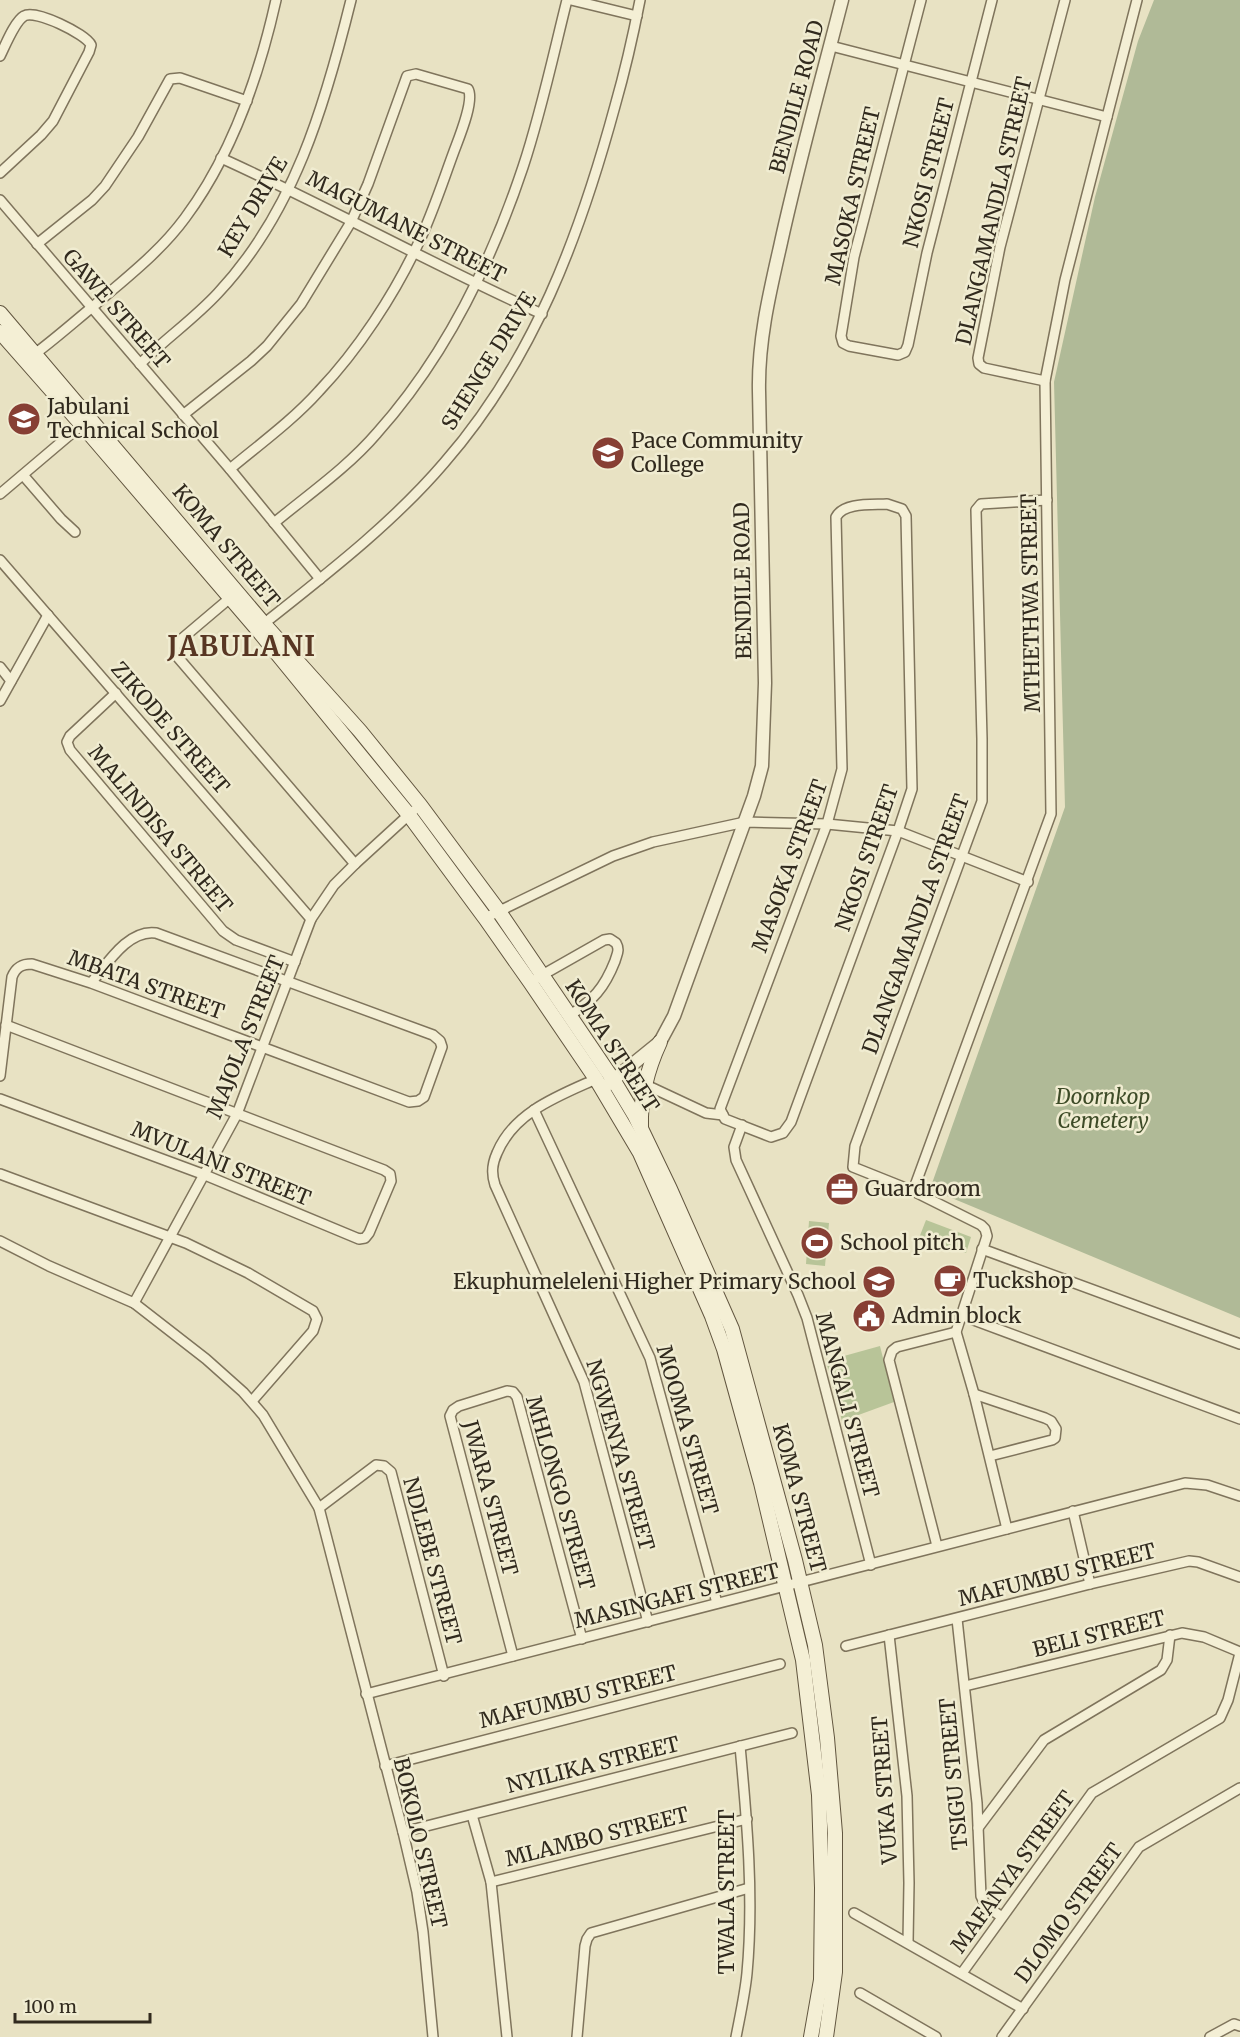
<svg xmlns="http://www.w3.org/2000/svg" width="1240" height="2037" font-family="Merriweather,serif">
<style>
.green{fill:#b8c498}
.cemetery{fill:#b0ba97}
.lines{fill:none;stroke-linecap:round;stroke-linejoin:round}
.minor-casing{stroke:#7f745c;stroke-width:12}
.tertiary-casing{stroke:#7f745c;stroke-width:15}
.secondary-casing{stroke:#61553f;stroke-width:16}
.minor{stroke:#f4efd5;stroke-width:9}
.tertiary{stroke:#f4efd5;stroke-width:12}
.secondary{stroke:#f4efd5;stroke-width:14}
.labels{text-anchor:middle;stroke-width:5;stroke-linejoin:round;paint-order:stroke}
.street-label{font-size:21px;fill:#312a1e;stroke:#f0ecd1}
.poi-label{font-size:21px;fill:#312a1e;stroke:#f0ecd1;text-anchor:start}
.park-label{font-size:21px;font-style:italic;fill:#3d4b27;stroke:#f0ecd1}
.district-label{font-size:27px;font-weight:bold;letter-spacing:1.5px;fill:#583623;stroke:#f0ecd1}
</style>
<rect width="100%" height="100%" fill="#e8e2c3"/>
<g class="green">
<path d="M926 1220 971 1237 966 1253 919 1238Z"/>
<path d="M809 1221 829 1223 825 1266 806 1264Z"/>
<path d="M880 1346 894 1402 842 1421 826 1361Z"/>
</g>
<path class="cemetery" d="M1154 0H1240V1318L930 1189 1065 807 1054 382 1095 197 1138 41Z"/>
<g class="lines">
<g class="minor-casing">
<g id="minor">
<path d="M571 0 637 16"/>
<path d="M921 0 854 257 841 336 843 343 849 346 898 355 905 352 908 345 927 253 992 0"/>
<path d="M831 46 1107 117"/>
<path d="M0 56C5 46 15 21 24 16 35 9 86 34 91 45L89 52 53 121 41 135 0 173"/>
<path d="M221 158C329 207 433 265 542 314"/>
<path d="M0 200 230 469 320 579"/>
<path d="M37 244 92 200 105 186 138 137 170 79 180 78 247 101"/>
<path d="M32 356C54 340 75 321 96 304 127 277 160 252 185 218 232 155 259 76 276 0"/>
<path d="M140 364C165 339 194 319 218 293 294 212 325 105 351 0"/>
<path d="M1045 381 984 368 979 364 978 358 1000 247 1065 0"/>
<path d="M183 415 251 361 267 346 301 304 351 222 368 184 407 76 416 74 468 89C475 101 458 140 453 154 442 184 432 215 418 244 394 295 358 350 319 391 293 420 260 444 230 469"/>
<path d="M23 475 61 519 75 532"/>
<path d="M0 494 85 422"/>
<path d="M887 504 902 509 906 516 912 789 898 831 791 1122 783 1133 771 1137 725 1119 720 1109 827 824 842 769 836 517C844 502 873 505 887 504Z"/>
<path d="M274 523C309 494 348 467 377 433 445 357 491 263 523 167 541 113 553 56 567 0"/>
<path d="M0 560 311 919"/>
<path d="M230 598 178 642 175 647V654L355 864"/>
<path d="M261 626C324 576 392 524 444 463 534 360 580 235 615 106 625 71 633 36 640 0"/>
<path d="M0 667 11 681"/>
<path d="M116 693 70 736 67 742 70 750 223 931 236 940 295 962"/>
<path d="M0 701 48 615"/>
<path d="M485 918 613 856 653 842 745 822 827 824 898 831 1028 882"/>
<path d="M537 978 604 940 610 939 616 943C620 950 617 954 615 961 604 989 593 1000 569 1016"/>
<path d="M0 1076 12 977C16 967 22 964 32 964L91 983 409 1102 418 1101 424 1097 442 1047 440 1041 433 1035 156 933C128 929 107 964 91 983"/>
<path d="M596 1079C558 1096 514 1112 497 1153 492 1164 491 1173 495 1185L584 1382 648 1622"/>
<path d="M644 1084 706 1113 723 1115"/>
<path d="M0 1099 205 1175 359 1239 365 1238 369 1233 391 1181 390 1174 384 1170 6 1025"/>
<path d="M534 1110 650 1358 717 1603"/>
<path d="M742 1125 734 1147 736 1160 798 1295 807 1318 871 1565"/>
<path d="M0 1174 186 1243 248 1273 313 1311 317 1319 313 1331 252 1401"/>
<path d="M913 1191 1051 814 1045 381 1065 280 1137 0"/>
<path d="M0 1241 49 1266 134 1303 206 1359 243 1392 263 1415 319 1508 403 1832 417 1892 423 1932 433 2037"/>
<path d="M982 1249 1240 1344"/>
<path d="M134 1303 237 1114 311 919 334 885 355 864 413 811"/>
<path d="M960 1315 1240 1419"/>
<path d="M974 1394 1045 1418 1051 1421 1056 1429 1055 1438 1052 1440 990 1456"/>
<path d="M319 1508 376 1465 384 1466 391 1472 444 1676"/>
<path d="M1073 1511 1090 1584"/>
<path d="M1007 1529 974 1394 956 1332 987 1236 985 1229 981 1225 913 1191 853 1167 855 1146 982 801V739L976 510 981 504 1047 500"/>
<path d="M937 1546 889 1360 892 1351 897 1347 956 1332"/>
<path d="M957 1619 977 1803 981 1896 986 1906 1002 1917"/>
<path d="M889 1635 907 1796 909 1883 908 1942"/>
<path d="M846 1646 1090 1584 1189 1561 1198 1562 1240 1577"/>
<path d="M513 1656 450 1416 453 1410 459 1406 507 1391 513 1392 517 1397 582 1639"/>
<path d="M965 1686 1182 1633 1204 1637 1240 1652"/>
<path d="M366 1694 1185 1483 1207 1485 1240 1496"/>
<path d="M385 1766 780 1664"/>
<path d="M472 1815 491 1882 507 2037"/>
<path d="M978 1828 1044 1740 1161 1670 1167 1660 1170 1635"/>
<path d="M403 1832 792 1733"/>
<path d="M491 1882 747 1819"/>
<path d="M854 1913 1023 2009"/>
<path d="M962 1973 1092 1793 1220 1718 1228 1700 1240 1653"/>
<path d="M860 1993 936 2037"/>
<path d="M577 2037 585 1946 587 1939 591 1933 749 1888"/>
<path d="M736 2037C740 2016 745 1994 747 1973 754 1898 747 1821 740 1746"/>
<path d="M1002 2037 1139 1847 1240 1788"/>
<path d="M1210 2037 1234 2024 1240 2026"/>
</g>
</g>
<g class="tertiary-casing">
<path id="tertiary" d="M607 1085 660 1042 674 1016 754 796 762 766 765 683 759 391C758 342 769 295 780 247 798 164 821 82 842 0"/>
</g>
<g class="secondary-casing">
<g id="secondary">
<path d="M0 313 264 624 360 731 420 805 498 910 614 1081 635 1116 670 1189 732 1329 795 1560 815 1645 827 1738 835 1833V1972L826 2037"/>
<path d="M0 332 82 425 257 629 409 815 485 918 530 982 596 1079 640 1153 712 1316 724 1349 761 1483 803 1660 819 1795 822 1888 821 1980 811 2037"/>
<path d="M641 1127C640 1096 647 1070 660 1042"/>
</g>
</g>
<use href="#minor" class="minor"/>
<use href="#tertiary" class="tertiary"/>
<use href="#secondary" class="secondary"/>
</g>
<defs>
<g id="school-disc" transform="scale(1.725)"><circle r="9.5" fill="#873f34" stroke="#f0ecd1"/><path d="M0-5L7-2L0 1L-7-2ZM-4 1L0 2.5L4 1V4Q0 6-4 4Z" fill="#fff"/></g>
<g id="university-disc" transform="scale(1.725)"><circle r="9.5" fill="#873f34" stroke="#f0ecd1"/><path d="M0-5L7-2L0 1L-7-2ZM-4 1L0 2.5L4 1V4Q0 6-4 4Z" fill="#fff"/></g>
<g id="office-disc" transform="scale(1.725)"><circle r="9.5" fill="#873f34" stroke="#f0ecd1"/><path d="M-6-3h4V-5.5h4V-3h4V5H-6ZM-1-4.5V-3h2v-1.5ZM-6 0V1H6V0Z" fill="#fff"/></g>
<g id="stadium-disc" transform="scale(1.725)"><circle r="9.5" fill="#873f34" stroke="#f0ecd1"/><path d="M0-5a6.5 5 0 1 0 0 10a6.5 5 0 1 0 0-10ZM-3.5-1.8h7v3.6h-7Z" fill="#fff"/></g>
<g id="cafe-disc" transform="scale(1.725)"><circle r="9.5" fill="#873f34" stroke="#f0ecd1"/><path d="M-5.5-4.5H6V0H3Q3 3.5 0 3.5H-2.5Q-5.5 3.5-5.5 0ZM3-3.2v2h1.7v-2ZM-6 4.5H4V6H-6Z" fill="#fff"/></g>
<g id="civic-disc" transform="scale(1.725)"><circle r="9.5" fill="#873f34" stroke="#f0ecd1"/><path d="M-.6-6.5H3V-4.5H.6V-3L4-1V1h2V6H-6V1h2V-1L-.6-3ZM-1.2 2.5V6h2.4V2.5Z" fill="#fff"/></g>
</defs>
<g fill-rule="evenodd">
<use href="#school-disc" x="24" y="419"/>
<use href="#university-disc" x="608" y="453"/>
<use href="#office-disc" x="842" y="1189"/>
<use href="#stadium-disc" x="817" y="1243"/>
<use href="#cafe-disc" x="950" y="1281"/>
<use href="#school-disc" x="879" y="1282"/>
<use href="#civic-disc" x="869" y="1316"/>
</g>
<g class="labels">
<g class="street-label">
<text transform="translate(797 97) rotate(-75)" y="7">BENDILE ROAD</text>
<text transform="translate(929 173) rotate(-76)" y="7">NKOSI STREET</text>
<text transform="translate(853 196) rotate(-77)" y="7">MASOKA STREET</text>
<text transform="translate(253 207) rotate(-59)" y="7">KEY DRIVE</text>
<text transform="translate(994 211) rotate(-77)" y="7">DLANGAMANDLA STREET</text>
<text transform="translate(406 227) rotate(27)" y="7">MAGUMANE STREET</text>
<text transform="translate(116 309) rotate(49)" y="7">GAWE STREET</text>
<text transform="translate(489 361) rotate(-58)" y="7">SHENGE DRIVE</text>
<text transform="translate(226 546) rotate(50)" y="7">KOMA STREET</text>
<text transform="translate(743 581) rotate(-91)" y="7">BENDILE ROAD</text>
<text transform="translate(1031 603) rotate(-91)" y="7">MTHETHWA STREET</text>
<text transform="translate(170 728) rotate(49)" y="7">ZIKODE STREET</text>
<text transform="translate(160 829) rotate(50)" y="7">MALINDISA STREET</text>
<text transform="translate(867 858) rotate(-71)" y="7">NKOSI STREET</text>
<text transform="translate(790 866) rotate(-70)" y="7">MASOKA STREET</text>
<text transform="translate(916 924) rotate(-70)" y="7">DLANGAMANDLA STREET</text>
<text transform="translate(146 985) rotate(20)" y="7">MBATA STREET</text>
<text transform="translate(246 1037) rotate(-68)" y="7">MAJOLA STREET</text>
<text transform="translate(612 1046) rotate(57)" y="7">KOMA STREET</text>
<text transform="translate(221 1164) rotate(22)" y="7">MVULANI STREET</text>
<text transform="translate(847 1405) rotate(75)" y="7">MANGALI STREET</text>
<text transform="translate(687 1430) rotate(74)" y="7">MOOMA STREET</text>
<text transform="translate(620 1455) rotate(74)" y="7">NGWENYA STREET</text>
<text transform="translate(560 1493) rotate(74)" y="7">MHLONGO STREET</text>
<text transform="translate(490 1498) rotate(75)" y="7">JWARA STREET</text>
<text transform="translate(799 1498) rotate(75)" y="7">KOMA STREET</text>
<text transform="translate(432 1561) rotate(75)" y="7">NDLEBE STREET</text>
<text transform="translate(1057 1575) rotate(-14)" y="7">MAFUMBU STREET</text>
<text transform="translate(677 1596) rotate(-14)" y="7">MASINGAFI STREET</text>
<text transform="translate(1099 1634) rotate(-14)" y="7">BELI STREET</text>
<text transform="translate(578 1697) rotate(-14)" y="7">MAFUMBU STREET</text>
<text transform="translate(593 1765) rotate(-14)" y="7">NYILIKA STREET</text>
<text transform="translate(954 1774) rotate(-95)" y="7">TSIGU STREET</text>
<text transform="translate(885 1790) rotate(-94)" y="7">VUKA STREET</text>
<text transform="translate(597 1837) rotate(-14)" y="7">MLAMBO STREET</text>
<text transform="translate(420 1843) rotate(77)" y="7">BOKOLO STREET</text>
<text transform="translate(1013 1872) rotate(-54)" y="7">MAFANYA STREET</text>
<text transform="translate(727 1892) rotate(-90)" y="7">TWALA STREET</text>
<text transform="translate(1069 1913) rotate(-54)" y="7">DLOMO STREET</text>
</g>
<g class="poi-label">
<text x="47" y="414">Jabulani<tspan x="47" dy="24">Technical School</tspan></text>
<text x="631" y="448">Pace Community<tspan x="631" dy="24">College</tspan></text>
<text x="865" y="1196">Guardroom</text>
<text x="840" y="1250">School pitch</text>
<text x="973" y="1288">Tuckshop</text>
<text x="856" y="1289" text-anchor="end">Ekuphumeleleni Higher Primary School</text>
<text x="892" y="1323">Admin block</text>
</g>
<g class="park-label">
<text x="1103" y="1104">Doornkop<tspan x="1103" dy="24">Cemetery</tspan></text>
</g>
<g class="district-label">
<text x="242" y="656">JABULANI</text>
</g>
</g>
<path d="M15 2013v9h135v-9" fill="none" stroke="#312a1e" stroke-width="3"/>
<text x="24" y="2013" font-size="18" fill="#312a1e" stroke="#f0ecd1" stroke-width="4.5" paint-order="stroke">100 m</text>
</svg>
